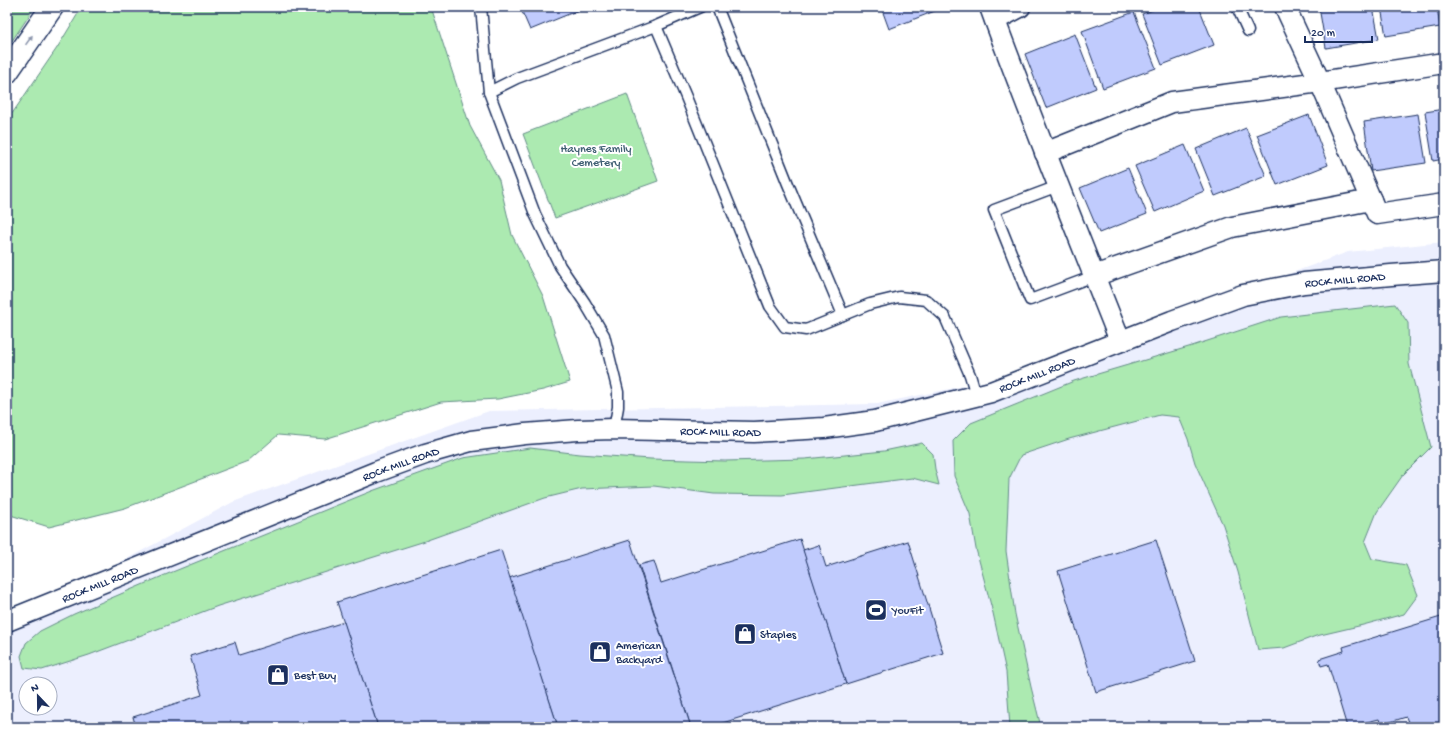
<svg xmlns="http://www.w3.org/2000/svg" width="1451" height="734" font-family="'Gochi Hand',sans-serif">
<style>
.built{fill:#eceffe;fill-rule:evenodd}
.green{fill:#aceab1;stroke:#648c88}
.building{fill:#c0cbfd;stroke:#1b2f5e}
.lines{fill:none;stroke-linecap:round;stroke-linejoin:round}
.service-casing{stroke:#1b2f5e;stroke-width:13}
.minor-casing{stroke:#1b2f5e;stroke-width:23}
.motorway-casing{stroke:#1b2f5e;stroke-width:25}
.service{stroke:#fff;stroke-width:10}
.minor{stroke:#fff;stroke-width:20}
.motorway{stroke:#fff;stroke-width:22}
.oneway{fill:#8d97ae}
.labels{text-anchor:middle;stroke-width:4;stroke-linejoin:round;paint-order:stroke}
.park-label{font-size:12px;fill:#3f5e73;stroke:#fff}
.street-label{font-size:12px;fill:#1b2f5e;stroke:#fff}
.poi-label{font-size:12px;fill:#1b2f5e;stroke:#fff;text-anchor:start}
</style>
<rect width="100%" height="100%" fill="#fff"/>
<filter id="ink" filterUnits="userSpaceOnUse"><feTurbulence type="fractalNoise" baseFrequency=".025" numOctaves="2"/><feDisplacementMap in="SourceGraphic" scale="8" xChannelSelector="R" yChannelSelector="G"/><feConvolveMatrix kernelMatrix="1 2 1 2 8 2 1 2 1" color-interpolation-filters="sRGB"/></filter>
<g filter="url(#ink)">
<path class="built" d="M1444 242V727H7V623L233 502 489 411 877 404 1012 376 1348 252ZM26 684H50V708H26Z"/>
<g class="green">
<path d="M7 7H35L7 48Z"/>
<path d="M82 7H431L470 126 499 180 512 235 543 296 570 382 543 390 498 399 441 402 325 439 278 435 248 461 125 508 49 527 7 514V121L57 48Z"/>
<path d="M627 94 658 181 555 218 523 134Z"/>
<path d="M1395 304 1408 323 1409 364 1431 447 1403 475 1377 512 1365 542 1372 559 1406 565 1418 595 1404 614 1363 625 1316 636 1284 648 1258 650 1238 572 1223 525 1195 463 1188 439 1179 417 1160 415 1069 439 1021 455 1009 479 1006 551 1015 614 1031 687 1041 727H1010L1006 672 993 613 976 549 970 514 954 476 953 441 971 423 1074 381 1192 346 1281 317Z"/>
<path d="M922 443 933 454 935 469 939 485 912 478 782 495 714 494 654 486 582 489 545 498 422 542 218 606 89 655 42 670 24 668 21 656 26 643 40 631 74 614 165 575 372 491 463 458 530 448 580 454 651 459 725 461 805 459 884 451Z"/>
</g>
<g class="building">
<path d="M520 7H586L530 30Z"/>
<path d="M881 7H945L889 29Z"/>
<path d="M1161 7H1199L1214 45 1162 65 1142 14Z"/>
<path d="M1319 7H1373L1379 39 1326 48Z"/>
<path d="M1381 7H1437L1440 27 1386 36Z"/>
<path d="M1134 12 1156 68 1103 88 1082 31Z"/>
<path d="M1075 34 1096 88 1046 108 1025 54Z"/>
<path d="M1444 109V159L1433 161 1425 112Z"/>
<path d="M1418 114 1426 163 1371 171 1364 122Z"/>
<path d="M1309 115 1328 165 1277 185 1257 135Z"/>
<path d="M1246 128 1266 176 1215 196 1196 149Z"/>
<path d="M1185 145 1204 191 1155 212 1135 166Z"/>
<path d="M1128 168 1147 214 1099 233 1080 188Z"/>
<path d="M800 539 846 684 710 727H691L639 565 654 561 661 583Z"/>
<path d="M630 540 691 727H558L509 578Z"/>
<path d="M1156 540 1195 661 1096 692 1058 571Z"/>
<path d="M908 541 943 653 846 684 803 550 819 545 826 567Z"/>
<path d="M501 550 558 727H378L337 602Z"/>
<path d="M1444 616V705L1440 706 1444 718V727H1410L1406 717 1381 725 1379 719 1347 727 1328 664 1321 666 1319 659 1344 651 1343 647Z"/>
<path d="M344 622 378 727H136L133 717 202 695 190 656 235 642 239 655Z"/>
</g>
<g class="lines">
<g class="service-casing">
<g id="service">
<path d="M481 7 489 92"/>
<path d="M717 7 788 184 843 315"/>
<path d="M1237 7 1248 31"/>
<path d="M656 26 700 7"/>
<path d="M1058 186 994 210 1030 300 1094 276"/>
<path d="M614 429 618 407V392L604 335 585 303 560 266 535 214 489 92 517 78 656 26 686 97 770 306 785 327 806 330 870 304 899 297 926 300 945 317 970 375 976 395"/>
</g>
</g>
<g class="minor-casing">
<g id="minor">
<path d="M990 7C1031 119 1076 230 1120 341"/>
<path d="M1285 7 1320 82 1377 214 1444 204"/>
<path d="M995 20 1020 7"/>
<path d="M1045 153 1172 102 1320 82 1444 63"/>
<path d="M1094 276 1232 227 1371 200"/>
<path id="s1" d="M7 621 376 472 425 454 471 441 525 434 578 430 614 429 754 432 824 428 875 421 991 392 1172 321 1243 295 1304 283 1391 275 1444 271"/>
</g>
</g>
<g class="motorway-casing">
<path id="motorway" d="M7 72 52 7"/>
</g>
<use href="#service" class="service"/>
<use href="#minor" class="minor"/>
<use href="#motorway" class="motorway"/>
</g>
<defs><path id="oneway-solid" d="M-6-.8H1V-3.2L6.5 0L1 3.2V.8H-6Z"/></defs>
<use class="oneway" href="#oneway-solid" transform="translate(29 40) rotate(-55)"/>
</g>
<defs>
<g id="stadium-square" transform="scale(1.15)"><rect x="-9" y="-9" width="18" height="18" rx="4" fill="#1b2f5e" stroke="#fff"/><path d="M0-5a6.5 5 0 1 0 0 10a6.5 5 0 1 0 0-10ZM-3.5-1.8h7v3.6h-7Z" fill="#fff"/></g>
<g id="shop-square" transform="scale(1.15)"><rect x="-9" y="-9" width="18" height="18" rx="4" fill="#1b2f5e" stroke="#fff"/><path d="M-5-2.5h2.3a2.7 3.5 0 0 1 5.4 0H5L5.5 6h-11ZM-1.5-2.5h3a1.5 2.3 0 0 0-3 0Z" fill="#fff"/></g>
</defs>
<g fill-rule="evenodd">
<use href="#stadium-square" x="876" y="610"/>
<use href="#shop-square" x="745" y="634"/>
<use href="#shop-square" x="600" y="652"/>
<use href="#shop-square" x="278" y="675"/>
</g>
<g class="labels">
<g class="park-label">
<text x="596" y="152">Haynes Family<tspan x="596" dy="14">Cemetery</tspan></text>
</g>
<g class="street-label">
<text dy="4" stroke="none"><textPath href="#s1" startOffset="1396">ROCK MILL ROAD</textPath></text>
<text dy="4" stroke="none"><textPath href="#s1" startOffset="1072">ROCK MILL ROAD</textPath></text>
<text dy="4" stroke="none"><textPath href="#s1" startOffset="748">ROCK MILL ROAD</textPath></text>
<text dy="4" stroke="none"><textPath href="#s1" startOffset="424">ROCK MILL ROAD</textPath></text>
<text dy="4" stroke="none"><textPath href="#s1" startOffset="100">ROCK MILL ROAD</textPath></text>
</g>
<g class="poi-label">
<text x="892" y="614">YouFit</text>
<text x="760" y="638">Staples</text>
<text x="616" y="649">American<tspan x="616" dy="14">Backyard</tspan></text>
<text x="294" y="679">Best Buy</text>
</g>
</g>
<rect width="1451" height="734" fill="none" stroke="#fff" stroke-width="24"/>
<rect x="12" y="12" width="1427" height="710" fill="none" stroke="#1b2f5e" stroke-width="1.5" filter="url(#ink)"/>
<g transform="translate(38 696) rotate(338)"><circle r="19" fill="#ffffff" stroke="#a4acbf"/>
<path d="M0-3L7 15L0 10L-7 15Z" fill="#1b2f5e"/>
<text y="-6" font-size="11" font-weight="bold" text-anchor="middle" fill="#1b2f5e">N</text>
</g>
<path d="M1305 36v6h67v-6" fill="none" stroke="#1b2f5e" stroke-width="2"/>
<text x="1311" y="36" font-size="12" fill="#1b2f5e" stroke="#ffffff" stroke-width="3" paint-order="stroke">20 m</text>
</svg>
